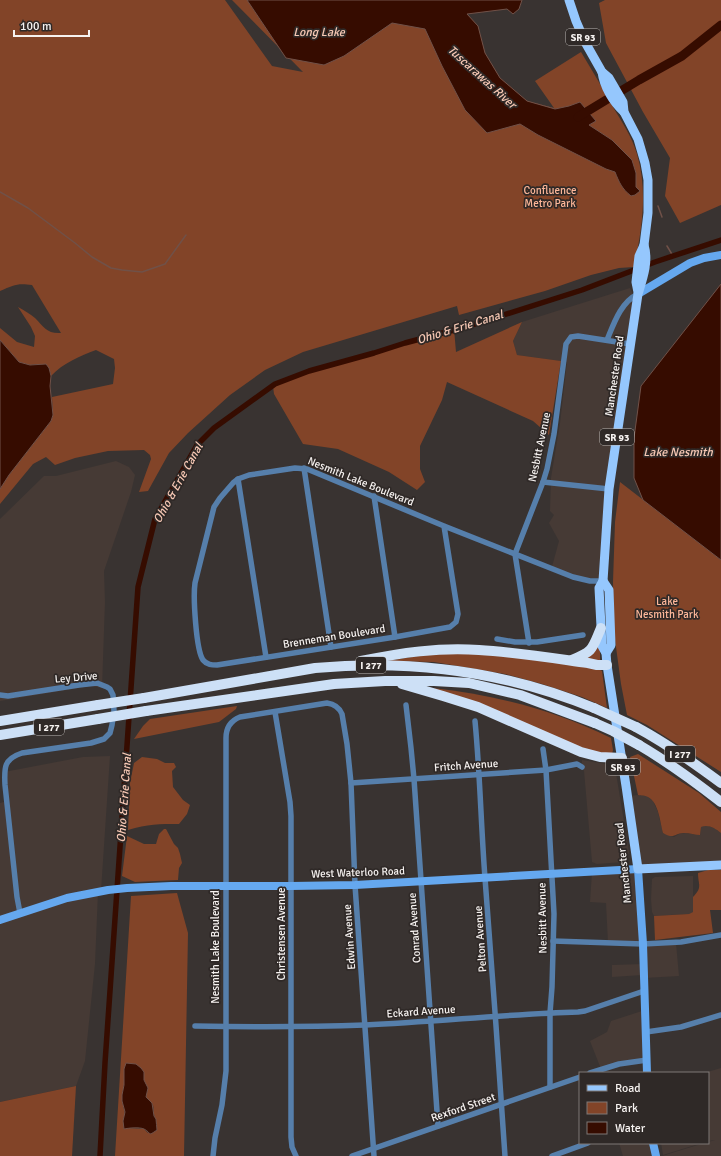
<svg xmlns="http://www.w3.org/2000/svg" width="721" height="1156" font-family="Signika,sans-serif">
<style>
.built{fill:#463a35}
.green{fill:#824428;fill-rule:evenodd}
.water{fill:#360c00;stroke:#705148}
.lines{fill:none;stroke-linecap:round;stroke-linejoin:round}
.stream{stroke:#705148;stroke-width:1.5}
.canal{stroke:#360c00;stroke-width:5.5}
.river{stroke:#360c00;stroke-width:9}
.street{stroke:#567fab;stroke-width:5.5}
.secondary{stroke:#65a8ef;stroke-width:8}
.primary{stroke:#95c7fd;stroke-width:9}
.highway{stroke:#cde0f6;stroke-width:10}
.highway-bridge{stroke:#cde0f6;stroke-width:10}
.labels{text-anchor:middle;stroke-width:3.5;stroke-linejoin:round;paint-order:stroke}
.shield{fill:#2f2927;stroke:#bab6b4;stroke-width:1}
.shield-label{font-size:10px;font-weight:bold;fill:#f6f2f0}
.park-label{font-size:11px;fill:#fdb799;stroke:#2f2927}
.street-label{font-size:11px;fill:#f6f2f0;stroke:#2f2927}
.water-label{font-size:12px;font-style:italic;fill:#f8c9b5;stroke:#2f2927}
</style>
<rect width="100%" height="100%" fill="#393331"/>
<g class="built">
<path d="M630 288 637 302 625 381 603 581H590L551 568 553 563 559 541 549 523 554 515 550 511 551 478 560 423 567 362 517 355 513 341 522 322Z"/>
<path d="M116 461 129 467 135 475 131 492 104 571 105 602 102 688 91 686 0 701V519L44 476H56Z"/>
<path d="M110 756 101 891 98 892 95 964 85 1061 76 1086 0 1102V803L7 801 4 772 83 757Z"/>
<path d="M582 760 613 765 616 773 629 852 627 859 623 862 597 864 592 862 584 771 582 767Z"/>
<path d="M638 795 647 796 653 801 658 812 663 833 674 837 679 834 685 833 700 835 701 827 705 825 714 828 721 833V865L638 869 643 944 676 943 679 976 644 978 643 975 612 977V965L643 964V944L608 943 606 903 590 902 592 872 638 869 628 796Z"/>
<path d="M693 876V912L689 914 654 916 652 912 651 899 652 879 655 877Z"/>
<path d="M645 1010 647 1060 601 1069 590 1041 607 1032 611 1021Z"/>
<path d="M721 1068V1156H662L704 1143H708V1142L715 1140 708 1141V1073H704Z"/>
<path d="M619 1143H653L656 1156H623Z"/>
<path d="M661 1143H702L663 1155Z"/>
</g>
<g class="green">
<path d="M0 0H225L272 66 303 72 232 0H469L467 14 478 26 485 53 500 78 527 101 554 108 535 81 581 52C592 70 603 89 613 107 622 122 632 137 637 154 648 191 642 230 634 267L619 268 591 275 545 291 459 315 457 306 303 352 265 370 230 395 188 433 169 453 148 491 139 492 151 459 150 455 144 450 108 451 75 458 55 465 46 457 33 464 0 504V489L9 475 51 421 53 415 52 397 113 384 115 368 114 359 96 350C80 356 63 363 51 376L49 368 39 364 30 365 19 362 0 340V328L17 342 34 347 35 336 31 327 18 307C24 310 30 314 35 318 44 327 47 334 61 333L32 285C17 283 14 285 0 291Z"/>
<path d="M605 0H721V205L680 223 665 196 670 158 643 112 606 43 599 3Z"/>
<path d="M522 322 513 341 517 355 561 361 549 435 533 421 447 382 442 400 420 446V469L425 482 417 490 389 472 338 449 303 444 274 394 273 386 309 371 403 343 454 329 456 352Z"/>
<path d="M620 482 721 560V772L647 725 627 715 621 684 614 632 613 582 615 522Z"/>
<path d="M600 643V662L583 660Z"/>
<path d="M439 653H479L594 666 602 671 607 708 582 697 542 684 505 674 434 662 386 661Z"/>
<path d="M433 688C495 695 554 710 611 738L613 750 612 754 606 755 580 748Z"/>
<path d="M237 706 236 709 219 722 134 739 143 726 150 719Z"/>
<path d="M638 754 699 793 721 812V833C715 828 708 824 701 827L700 835C695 835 690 833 684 833 674 833 675 840 663 833 660 822 659 803 648 797 645 795 641 796 638 795L630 757Z"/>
<path d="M142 757 157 759 165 763H174L176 767 172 771 173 787 183 800 190 805 187 814 179 824C159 824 148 824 128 830L130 783 134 763Z"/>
<path d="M164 829H166L174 844 178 848 180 854 182 863 179 868 178 880 135 882 122 876 127 836 144 844H156L159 834Z"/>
<path d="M708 870H721V910H710L713 933 655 940 654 916 689 914 693 912V897C703 887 698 885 698 873Z"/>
<path d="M177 893 188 933 184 1156H115L131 896ZM124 1069 144 1080 147 1091 146 1097C148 1100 151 1102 153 1105 154 1108 153 1111 154 1114 155 1118 156 1123 157 1127L148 1133 144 1129 127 1128 123 1121 125 1114 122 1101V1095L124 1085Z"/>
<path d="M76 1086 72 1156H0V1102Z"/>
</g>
<g class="water">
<path d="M247 0H522L519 9 513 14 507 9 467 14 478 26 485 53 500 78 527 101 555 109 569 106 580 102 596 121 589 125 612 140 632 160 636 173V187L640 191 635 195 631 196C622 189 619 182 615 172L606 169 538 135 520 124 487 133 465 110 442 66 425 29 392 23 344 56 324 65 286 58Z"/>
<path d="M721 284V560L643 500 634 478V438L641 386Z"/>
<path d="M0 340 19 362 30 365 46 364 49 368 51 376 50 386 53 415 51 421 9 475 0 489Z"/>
<path d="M126 1063 136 1064 141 1068 144 1072V1080L148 1088 146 1097 152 1103 154 1116 156 1119C156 1123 157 1126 157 1130 147 1137 152 1133 144 1129 140 1127 128 1128 124 1129L123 1121 125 1112 122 1101V1095L124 1085V1069Z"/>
</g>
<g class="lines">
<g class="stream">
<path d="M0 192 28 208 75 243 92 257 111 268 122 270 142 272 165 264 186 235"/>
<path d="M658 206 662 217"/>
<path d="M667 246 673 256"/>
</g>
<path class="canal" d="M100 1156 105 1063 138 587 155 519 197 445 214 428 275 384 309 371 374 353 405 343 469 326 582 290 655 262 721 240"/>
<path class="river" d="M578 117 639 80 682 56 721 25"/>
<g class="street">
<path d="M607 340C614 323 621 302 638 294"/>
<path d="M304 468 331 647"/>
<path d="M238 479 266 657"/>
<path d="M543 482 609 489"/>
<path d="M374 496 395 637"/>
<path d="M444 526 458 614 456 622 450 627 395 637 217 665C212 665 207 665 203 660 196 650 193 597 195 583L214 507 220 498 233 483 238 479 249 475 295 468 307 469 444 526 573 577 590 581H603"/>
<path d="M497 639 515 642H537L583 635"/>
<path d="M529 643 515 554 543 482 547 469 554 434 566 344 571 337 578 336 630 344"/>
<path d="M0 695 8 696 79 685 97 683 107 687 110 689 113 695 114 711 112 725 110 733 104 739 91 743 22 753C4 759 4 767 5 785L17 897 20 913"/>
<path d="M406 705 411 748 414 779 438 1126"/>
<path d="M275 712 290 802 291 816V1137L292 1147 296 1156"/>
<path d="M475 721C480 773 481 826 485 878 492 971 499 1063 505 1156"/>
<path d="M543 749 546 770 554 914 552 987 550 1013V1087"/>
<path d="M351 783 546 770 577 764 582 767"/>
<path d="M553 941 643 944 681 942 721 935"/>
<path d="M195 1026C252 1027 309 1027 365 1025 436 1022 507 1014 578 1012L585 1011 644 991"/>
<path d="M646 1032 681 1027 721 1015"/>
<path d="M590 1073 619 1064 647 1060"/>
<path d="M213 1156 215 1138 222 1105 226 1071V738C226 728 230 721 240 717L327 703C334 704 339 707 342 714L347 744 351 783 355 885 374 1156"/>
<path d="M352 1156 580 1077"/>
<path d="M552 1156 588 1143"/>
</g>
<g class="secondary">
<path d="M638 294 690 263 704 258 721 255"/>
<path d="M0 920 67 898 108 890 127 888 171 886H291L355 885 638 869 643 944 647 1073"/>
<path d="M653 1143 656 1156"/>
</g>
<g class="primary">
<path d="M569 0 576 21 585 42 602 72 609 78 623 102 624 112 638 139 645 163 648 180V213L644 245 639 256 636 282 638 292"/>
<path d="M602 72C604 87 613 102 624 112"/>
<path d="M644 245C649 261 643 278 638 294L609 489 603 581 599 588 602 646 606 653 607 665 626 786 638 869 721 865"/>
<path d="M603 581 609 590 611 645 606 653"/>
</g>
<g class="highway">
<path d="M572 660C594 651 592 649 601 628"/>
<path d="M361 661C400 653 439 647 479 650 515 652 552 658 588 663L597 665H607"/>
<path d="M402 684 443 696 478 707 581 752 600 757 622 758"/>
<path d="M144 698 315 668C411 659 504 671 594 708"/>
<path d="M146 711 334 684 385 681H434L469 683 520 695 595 723"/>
<path d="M0 721 98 705"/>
<path d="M636 727C666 743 694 763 721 783"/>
<path d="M0 735 98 719"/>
<path d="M639 745C668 762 694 781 721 802"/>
</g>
<g class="highway-bridge">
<path d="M98 705 144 698"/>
<path d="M594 708 636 727"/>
<path d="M98 719 146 711"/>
<path d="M595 723 613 731 639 745"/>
</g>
</g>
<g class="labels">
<g class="shield">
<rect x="566" y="29" width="34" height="16" rx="3"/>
<rect x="600" y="429" width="34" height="16" rx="3"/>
<rect x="356" y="657" width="30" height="16" rx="3"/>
<rect x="34" y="719" width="30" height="16" rx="3"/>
<rect x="665" y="746" width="30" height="16" rx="3"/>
<rect x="606" y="759" width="34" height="16" rx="3"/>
</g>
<g class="shield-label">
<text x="583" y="41">SR 93</text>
<text x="617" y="441">SR 93</text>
<text x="371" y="669">I 277</text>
<text x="49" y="731">I 277</text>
<text x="680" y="758">I 277</text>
<text x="623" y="771">SR 93</text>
</g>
<g class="park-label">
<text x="550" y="194">Confluence<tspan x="550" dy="13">Metro Park</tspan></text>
<text x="667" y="605">Lake<tspan x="667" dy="13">Nesmith Park</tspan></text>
</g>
<g class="street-label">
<text transform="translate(614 376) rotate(-82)" y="4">Manchester Road</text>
<text transform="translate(539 447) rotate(-78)" y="4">Nesbitt Avenue</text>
<text transform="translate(361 481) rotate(22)" y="4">Nesmith Lake Boulevard</text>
<text transform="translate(334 636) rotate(-9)" y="4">Brenneman Boulevard</text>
<text transform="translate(76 677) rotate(-5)" y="4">Ley Drive</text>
<text transform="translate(466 765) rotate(-4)" y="4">Fritch Avenue</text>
<text transform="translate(623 863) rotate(-96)" y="4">Manchester Road</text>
<text transform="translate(358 872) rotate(-2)" y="4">West Waterloo Road</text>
<text transform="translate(542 918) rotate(-91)" y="4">Nesbitt Avenue</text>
<text transform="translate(414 928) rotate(-94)" y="4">Conrad Avenue</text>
<text transform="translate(281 934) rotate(-90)" y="4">Christensen Avenue</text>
<text transform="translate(349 937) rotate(-94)" y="4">Edwin Avenue</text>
<text transform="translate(480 939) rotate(-94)" y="4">Pelton Avenue</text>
<text transform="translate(215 947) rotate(-90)" y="4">Nesmith Lake Boulevard</text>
<text transform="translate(421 1011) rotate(-4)" y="4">Eckard Avenue</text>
<text transform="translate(463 1107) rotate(-19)" y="4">Rexford Street</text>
</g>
<g class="water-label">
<text x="319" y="36">Long Lake</text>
<text transform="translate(482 77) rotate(42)" y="4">Tuscarawas River</text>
<text transform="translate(460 327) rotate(-17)" y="4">Ohio &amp; Erie Canal</text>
<text x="678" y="456">Lake Nesmith</text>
<text transform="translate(178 483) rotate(-61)" y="4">Ohio &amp; Erie Canal</text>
<text transform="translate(124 798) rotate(-86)" y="4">Ohio &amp; Erie Canal</text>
</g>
</g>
<rect x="579" y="1072" width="130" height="72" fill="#2f2927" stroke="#7f7977"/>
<rect x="587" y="1085" width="20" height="6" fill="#95c7fd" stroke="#7f7977"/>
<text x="615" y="1092" font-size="12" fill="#f6f2f0">Road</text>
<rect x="587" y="1102" width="20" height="12" fill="#824428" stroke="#7f7977"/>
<text x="615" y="1112" font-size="12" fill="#f6f2f0">Park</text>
<rect x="587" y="1122" width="20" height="12" fill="#360c00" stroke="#7f7977"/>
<text x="615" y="1132" font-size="12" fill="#f6f2f0">Water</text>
<path d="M14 30v6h75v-6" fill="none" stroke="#f6f2f0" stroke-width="2"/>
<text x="20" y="30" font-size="12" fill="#f6f2f0" stroke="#2f2927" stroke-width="3" paint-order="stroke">100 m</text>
</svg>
